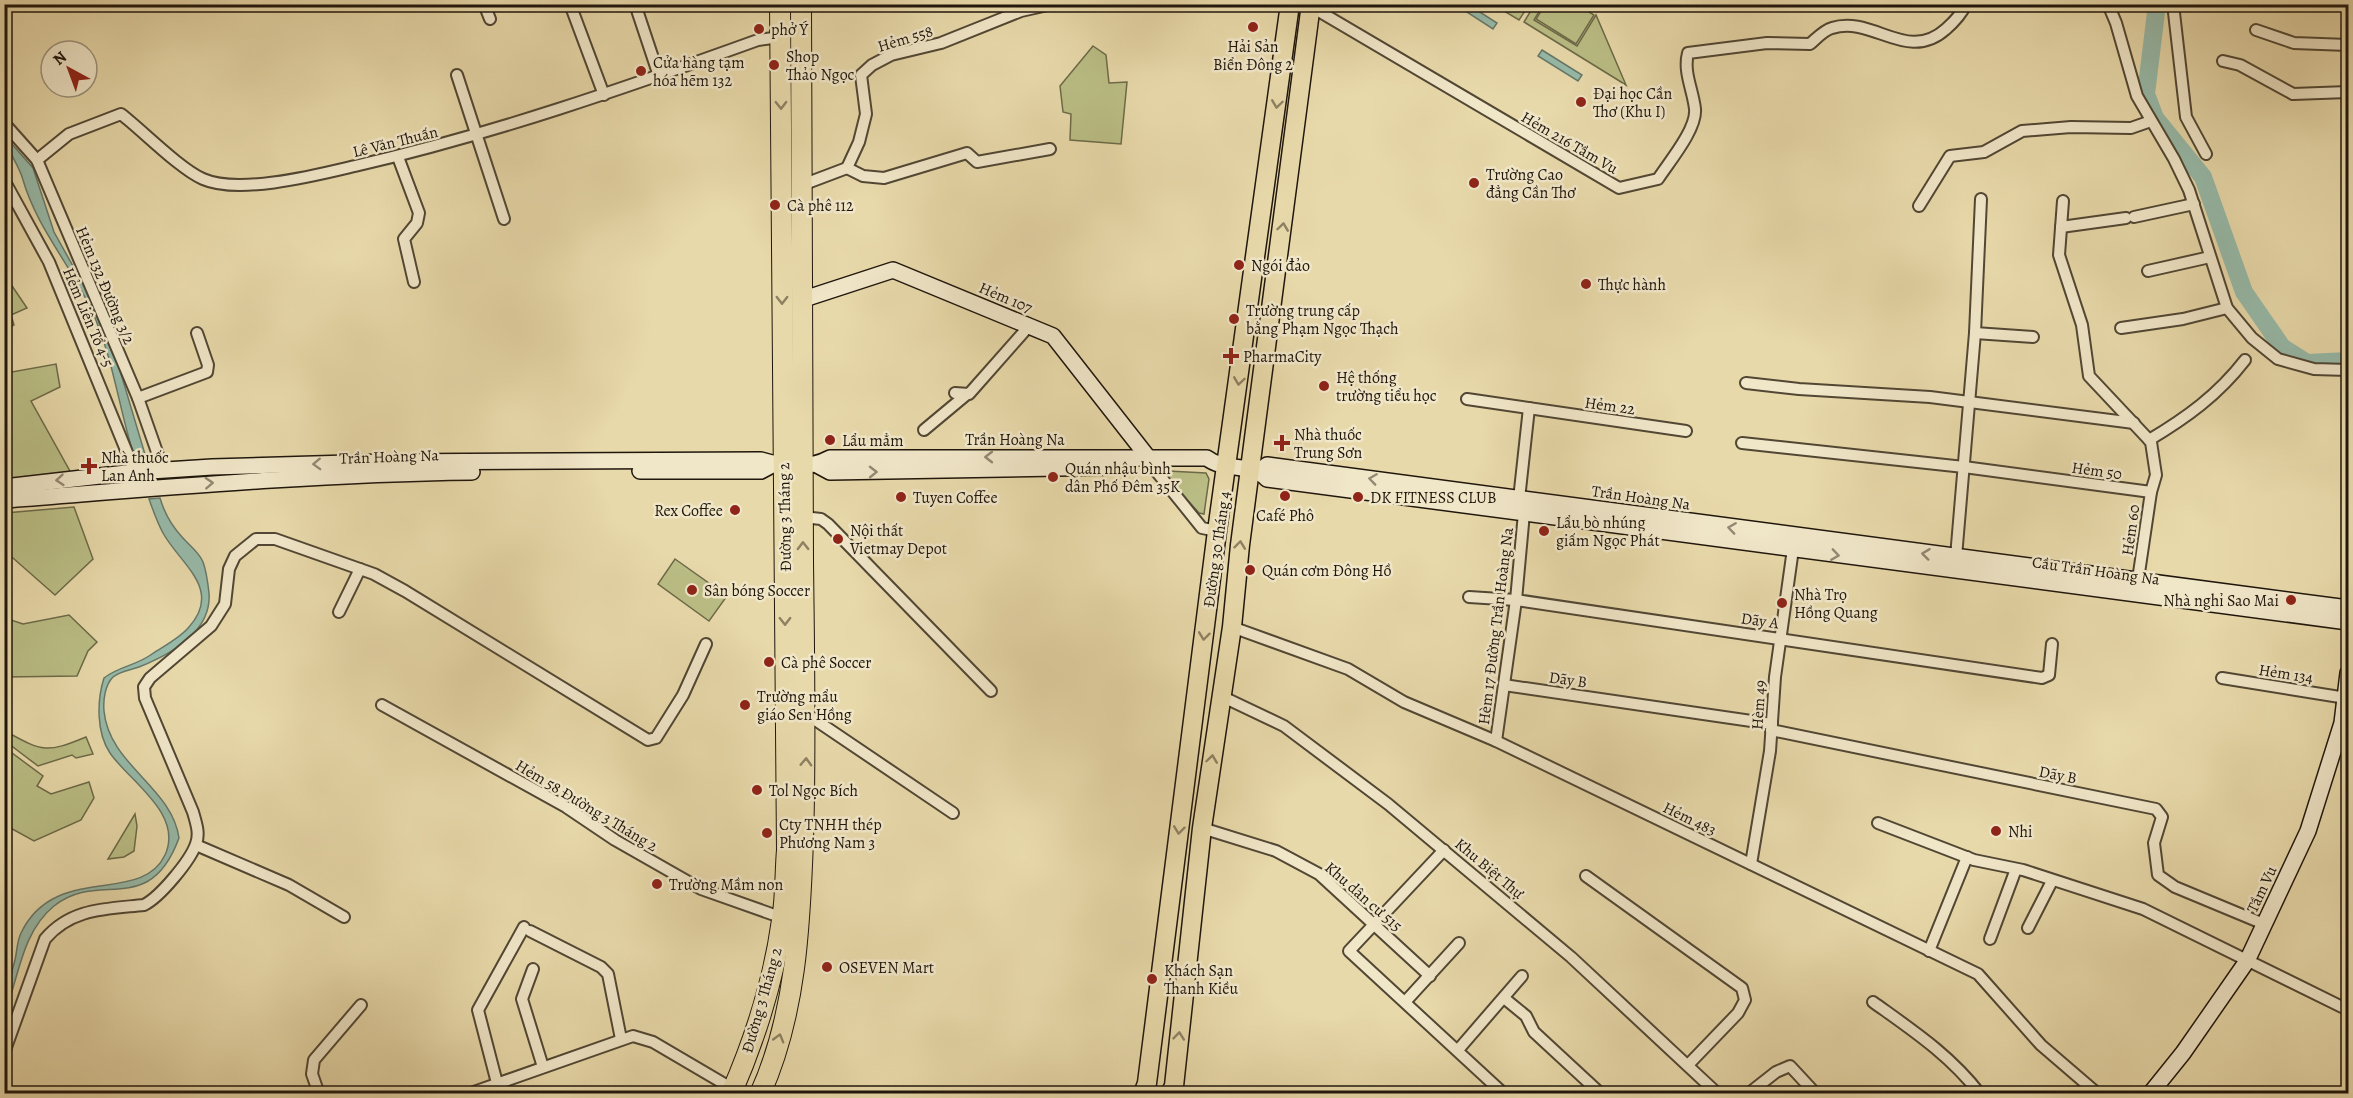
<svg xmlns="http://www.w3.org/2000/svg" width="2353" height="1098" font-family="Alegreya,serif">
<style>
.green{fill:#babe85;stroke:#6c6a48;stroke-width:1.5}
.water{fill:#97baa9;stroke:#67786a;stroke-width:1.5}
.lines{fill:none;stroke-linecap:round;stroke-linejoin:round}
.river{stroke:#97baa9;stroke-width:18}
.street-casing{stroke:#514734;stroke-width:14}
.secondary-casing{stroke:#1f160c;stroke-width:18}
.primary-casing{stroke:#1f160c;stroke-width:21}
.highway-casing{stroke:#1f160c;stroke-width:22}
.street{stroke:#f0e6c8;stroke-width:10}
.secondary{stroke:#f0e6c8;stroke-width:15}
.primary{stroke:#e8d9aa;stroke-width:18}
.highway{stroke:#e8d9aa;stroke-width:20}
.oneway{stroke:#8e8163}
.oneway2{stroke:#928873}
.poi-dot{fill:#8f2418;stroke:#f0e6c8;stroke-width:2}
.labels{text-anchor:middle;stroke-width:5;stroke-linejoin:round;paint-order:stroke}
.poi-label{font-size:16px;fill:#1f160c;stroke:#f0e6c8;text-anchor:start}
.street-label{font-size:16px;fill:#1f160c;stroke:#f0e6c8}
</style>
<rect width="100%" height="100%" fill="#e8d9aa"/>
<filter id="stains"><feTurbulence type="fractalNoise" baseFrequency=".00333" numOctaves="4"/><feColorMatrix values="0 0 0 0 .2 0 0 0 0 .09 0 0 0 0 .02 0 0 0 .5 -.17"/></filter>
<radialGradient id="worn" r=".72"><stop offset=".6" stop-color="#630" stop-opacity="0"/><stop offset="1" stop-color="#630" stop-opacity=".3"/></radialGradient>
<g class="green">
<path d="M1535 4 1543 5 1534 20 1577 46 1596 15 1626 85 1524 22Z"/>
<path d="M1494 5H1529L1519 20Z"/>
<path d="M1545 5H1578L1594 15 1576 44 1536 19Z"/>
<path d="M1093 46 1106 55 1109 83 1127 82 1121 144 1070 140 1071 114 1063 112 1060 86Z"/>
<path d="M4 274 27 308 11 315 14 325 5 330Z"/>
<path d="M4 363 12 372 56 364 60 387 31 401 71 473 5 482Z"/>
<path d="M1168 471 1206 473 1209 479 1204 514 1199 513 1166 476Z"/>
<path d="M74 507 93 559 55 595 5 551V513Z"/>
<path d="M675 559 727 596 709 621 658 584Z"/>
<path d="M69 615 97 642 88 651 77 676 5 677V618L23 624Z"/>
<path d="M5 731C42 751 45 754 86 737L93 754 76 758 72 755 38 766 5 741Z"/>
<path d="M4 747 43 776 37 786 51 794 89 782 94 798 81 820 34 841 5 825Z"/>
<path d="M135 814 137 826 134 851 124 857 108 859Z"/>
</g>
<g class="water">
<path d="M1456 5H1469L1497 23 1493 29Z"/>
<path d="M1542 50 1582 75 1578 81 1538 56Z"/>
<path d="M4 135 33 168 54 232 83 284 113 347 147 461 136 462C119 412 114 358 91 309 70 264 37 228 23 180 19 164 5 148 4 135Z"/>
<path d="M160 498C164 512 172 526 182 537 189 545 199 552 203 562 206 570 208 584 209 593 212 632 169 655 139 667 131 670 120 671 113 677 105 685 103 700 104 711 109 765 172 787 179 838 149 919 100 869 54 906 22 932 19 976 5 1013 5 994 10 978 15 960 17 951 17 941 21 933 55 862 141 906 165 855 184 814 129 781 110 753 96 732 97 700 104 678 119 666 136 666 152 654 164 646 180 638 189 627 223 589 180 564 163 533 157 522 153 510 149 499Z"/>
</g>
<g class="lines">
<path class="river" d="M2157 4 2146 94 2155 118 2203 177 2244 292 2282 347 2307 363 2348 361"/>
<g class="street-casing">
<g id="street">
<path d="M484 4 490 19"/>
<path d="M570 4 604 95"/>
<path d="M635 4 659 76"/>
<path d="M2108 4 2116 23 2137 96 2174 159 2189 190 2227 308 2252 338 2278 359 2314 369 2348 370"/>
<path d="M2173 4 2186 117 2206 154"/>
<path d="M1310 6 1619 188 1658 179C1669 162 1697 129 1695 109 1693 90 1683 72 1688 53L1767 43 1810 44C1817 38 1824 30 1832 28 1873 15 1907 64 1946 29 1954 22 1961 15 1966 4"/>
<path d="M2256 30 2294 43 2348 45"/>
<path d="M2223 61 2240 65 2293 94 2348 92"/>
<path d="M457 75 504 219"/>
<path d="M4 123 37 160 138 398 163 469"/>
<path d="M398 157 419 213 417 223 404 239 414 282"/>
<path d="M37 160 69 134 121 114C143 131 180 169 203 179 239 195 317 175 355 166 493 134 625 88 758 40L780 37"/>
<path d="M847 168 859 142 866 114 861 75 872 65 891 55 941 43 1021 11 1052 4"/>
<path d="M4 180 49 262 135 472"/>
<path d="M802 185 847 168 863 176 884 178 967 153 977 162 1050 149"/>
<path d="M1919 206 1950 156 1984 152 2022 131 2071 127 2131 128 2151 121"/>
<path d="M2134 217 2194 204"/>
<path d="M2061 227 2126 218"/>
<path d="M2148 271 2210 257"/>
<path d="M2121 328 2183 319 2227 308"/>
<path d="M1975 333 2033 337"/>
<path d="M1746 383 1799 389 1930 397 2134 423"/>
<path d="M955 393 969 394 1029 326"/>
<path d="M138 398 207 372 208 365 197 333"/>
<path d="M1467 399 1686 431"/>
<path d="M924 430 966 395"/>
<path d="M2149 440C2186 418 2218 395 2245 360"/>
<path d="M1742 443 1964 467 2151 492 2156 475 2151 442 2089 376 2082 325 2059 255 2063 201"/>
<path d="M1152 466 1202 528 1217 531"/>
<path d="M1519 499 1529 408"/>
<path d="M803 517 821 519 828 524 991 691"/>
<path d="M1956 557 1975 333 1981 199"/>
<path d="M2139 573 2151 492"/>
<path d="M1469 597 1516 600 2042 678 2049 675 2052 644"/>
<path d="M339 612 360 569"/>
<path d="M1232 627 1348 669 1404 702 1496 741 1978 974 2041 1045 2098 1094"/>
<path d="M2222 678 2346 698"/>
<path d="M1504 685 1772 724"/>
<path d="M1221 696 1284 726 1388 804 1571 957 1718 1094"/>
<path d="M382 705 566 807 615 840 701 889 783 918"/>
<path d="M805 713 953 813"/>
<path d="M1771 730 2156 809 2162 817 2154 843 2158 875 2175 887 2264 924"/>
<path d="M1496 741 1516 600 1524 513"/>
<path d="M1878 823 1974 860 2023 870 2143 909 2342 1007"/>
<path d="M1202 828 1276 851 1319 874 1430 976"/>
<path d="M196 845 289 885 344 917"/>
<path d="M1444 850 1349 951 1504 1094"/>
<path d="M1751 864 1770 751 1775 677 1793 549"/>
<path d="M1586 876 1742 988 1745 1000 1738 1013 1688 1065"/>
<path d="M2028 928 2052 881"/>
<path d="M530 931 601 967 608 974 621 1039"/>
<path d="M1990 939 2016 869"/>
<path d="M1929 951 1967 857"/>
<path d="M533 969 522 999 543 1067"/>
<path d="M1504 998 1526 1016 1534 1032 1601 1094"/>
<path d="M1405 1002 1459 943"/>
<path d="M1873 1002C1912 1030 1950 1055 1980 1094"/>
<path d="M1458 1050 1522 976"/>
<path d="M4 1053 45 939C71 908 106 909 144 905 160 897 190 861 196 844 200 833 196 823 193 812L145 698 144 687 150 678 211 626 225 604 229 569 235 556 256 539H275L374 574 405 591 648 740 656 738 683 695 706 644"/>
<path d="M497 1083 478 1010 524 927"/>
<path d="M319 1094 312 1074 314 1060 361 1005"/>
<path d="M468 1094 633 1036 653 1042 733 1089"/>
<path d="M1748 1094 1776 1072 1790 1066 1816 1094"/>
</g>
</g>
<g class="secondary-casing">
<g id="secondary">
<path d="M801 300 893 270 1053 336 1147 456"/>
<path d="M817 465 830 472 1115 467"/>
<path d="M640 471H761L774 464"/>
<path d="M1260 471 1267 465 2348 608"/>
<path d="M4 487 135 472 212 467 382 462 761 460C784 467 808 470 830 458H1207C1224 472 1251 462 1267 479L2348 622"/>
<path d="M4 500C160 488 315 474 472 472"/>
<path d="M2150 1094 2183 1053 2247 961 2308 831 2342 723 2348 673"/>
</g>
</g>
<g class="primary-casing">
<g id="primary">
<path d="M1143 1094 1147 1083 1217 531 1290 4"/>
<path d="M1170 1094 1174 1086 1202 828 1232 627 1240 545 1311 4"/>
</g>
</g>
<g class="highway-casing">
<g id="highway">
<path d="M731 1094C755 1039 774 979 782 920 786 897 785 873 787 850L780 4"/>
<path d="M760 1094C796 1015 800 925 803 840 806 747 804 654 803 560 802 375 802 190 801 4"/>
</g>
</g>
<use href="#street" class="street"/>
<use href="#secondary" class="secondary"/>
<use href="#primary" class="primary"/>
<use href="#highway" class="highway"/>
</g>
<defs><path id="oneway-chevron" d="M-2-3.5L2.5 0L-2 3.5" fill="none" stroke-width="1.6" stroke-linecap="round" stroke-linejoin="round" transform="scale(1.5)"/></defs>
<g class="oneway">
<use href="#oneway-chevron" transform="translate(1277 104) rotate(98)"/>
<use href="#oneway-chevron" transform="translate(781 105) rotate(89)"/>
<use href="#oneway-chevron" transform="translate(1283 227) rotate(-82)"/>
<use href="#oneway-chevron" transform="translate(782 300) rotate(90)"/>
<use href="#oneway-chevron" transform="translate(1239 381) rotate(98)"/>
<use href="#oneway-chevron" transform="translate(1240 545) rotate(-83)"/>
<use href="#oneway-chevron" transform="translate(803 546) rotate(-91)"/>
<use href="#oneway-chevron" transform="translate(785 621) rotate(89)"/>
<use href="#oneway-chevron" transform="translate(1204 636) rotate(97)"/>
<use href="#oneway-chevron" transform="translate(1212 759) rotate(-82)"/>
<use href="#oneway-chevron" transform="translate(806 762) rotate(-88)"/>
<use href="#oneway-chevron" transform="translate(1179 830) rotate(97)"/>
<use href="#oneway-chevron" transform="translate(1179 1036) rotate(-84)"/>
<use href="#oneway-chevron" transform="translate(779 1038) rotate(-74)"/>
</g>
<g class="oneway2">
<use href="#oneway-chevron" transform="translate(989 457) rotate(180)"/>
<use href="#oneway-chevron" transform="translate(317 464) rotate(178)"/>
<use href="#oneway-chevron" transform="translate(873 472) rotate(-1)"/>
<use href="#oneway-chevron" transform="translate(1373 479) rotate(-172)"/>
<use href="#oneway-chevron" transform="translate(60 480) rotate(175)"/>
<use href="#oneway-chevron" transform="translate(209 483) rotate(-3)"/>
<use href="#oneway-chevron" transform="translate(1732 528) rotate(-172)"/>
<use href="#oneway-chevron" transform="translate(1926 554) rotate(-173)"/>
<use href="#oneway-chevron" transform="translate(1835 555) rotate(8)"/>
</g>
<g class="poi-dot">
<circle cx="1253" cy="27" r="6"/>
<circle cx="759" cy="29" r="6"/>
<circle cx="774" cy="65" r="6"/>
<circle cx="641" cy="71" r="6"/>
<circle cx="1581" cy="102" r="6"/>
<circle cx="1474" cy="183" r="6"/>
<circle cx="775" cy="205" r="6"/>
<circle cx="1239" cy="265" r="6"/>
<circle cx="1586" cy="284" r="6"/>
<circle cx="1234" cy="319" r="6"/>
<path d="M1228 347h6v6h6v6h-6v6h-6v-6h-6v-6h6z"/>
<circle cx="1324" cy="386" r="6"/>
<circle cx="830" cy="440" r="6"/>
<path d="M1279 434h6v6h6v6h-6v6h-6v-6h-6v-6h6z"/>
<path d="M86 457h6v6h6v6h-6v6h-6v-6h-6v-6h6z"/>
<circle cx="1053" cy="477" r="6"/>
<circle cx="1285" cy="496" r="6"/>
<circle cx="901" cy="497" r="6"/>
<circle cx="1358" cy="497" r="6"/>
<circle cx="735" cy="510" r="6"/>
<circle cx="1544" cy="531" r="6"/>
<circle cx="838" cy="539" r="6"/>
<circle cx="1250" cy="570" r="6"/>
<circle cx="692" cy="590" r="6"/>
<circle cx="2291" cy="600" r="6"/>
<circle cx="1782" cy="603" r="6"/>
<circle cx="769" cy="662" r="6"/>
<circle cx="745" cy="705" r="6"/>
<circle cx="757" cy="790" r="6"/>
<circle cx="1996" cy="831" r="6"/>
<circle cx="767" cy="833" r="6"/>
<circle cx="657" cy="884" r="6"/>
<circle cx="827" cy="967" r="6"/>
<circle cx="1152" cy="979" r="6"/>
</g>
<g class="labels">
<g class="poi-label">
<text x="771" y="35">phở Ý</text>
<text x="1253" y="52" text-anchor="middle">Hải Sản<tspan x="1253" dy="18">Biển Đông 2</tspan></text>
<text x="786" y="62">Shop<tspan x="786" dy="18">Thảo Ngọc</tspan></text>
<text x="653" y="68">Cửa hàng tạm<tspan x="653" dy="18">hóa hẽm 132</tspan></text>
<text x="1593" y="99">Đại học Cần<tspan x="1593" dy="18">Thơ (Khu I)</tspan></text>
<text x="1486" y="180">Trường Cao<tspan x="1486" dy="18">đẳng Cần Thơ</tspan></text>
<text x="787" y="211">Cà phê 112</text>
<text x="1251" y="271">Ngói đảo</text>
<text x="1598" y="290">Thực hành</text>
<text x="1246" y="316">Trường trung cấp<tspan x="1246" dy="18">bằng Phạm Ngọc Thạch</tspan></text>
<text x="1243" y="362">PharmaCity</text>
<text x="1336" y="383">Hệ thống<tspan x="1336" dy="18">trường tiểu học</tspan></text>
<text x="1294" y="440">Nhà thuốc<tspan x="1294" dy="18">Trung Sơn</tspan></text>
<text x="842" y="446">Lẩu mẳm</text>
<text x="101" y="463">Nhà thuốc<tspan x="101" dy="18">Lan Anh</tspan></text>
<text x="1065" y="474">Quán nhậu bình<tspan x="1065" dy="18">dân Phố Đêm 35K</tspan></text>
<text x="913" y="503">Tuyen Coffee</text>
<text x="1370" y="503">DK FITNESS CLUB</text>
<text x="723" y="516" text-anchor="end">Rex Coffee</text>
<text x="1285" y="521" text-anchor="middle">Café Phô</text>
<text x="1556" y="528">Lẩu bò nhúng<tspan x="1556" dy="18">giấm Ngọc Phát</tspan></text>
<text x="850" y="536">Nội thất<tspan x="850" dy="18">Vietmay Depot</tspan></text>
<text x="1262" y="576">Quán cơm Đông Hồ</text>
<text x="704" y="596">Sân bóng Soccer</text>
<text x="1794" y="600">Nhà Trọ<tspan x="1794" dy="18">Hồng Quang</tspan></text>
<text x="2279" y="606" text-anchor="end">Nhà nghỉ Sao Mai</text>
<text x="781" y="668">Cà phê Soccer</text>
<text x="757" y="702">Trường mẩu<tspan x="757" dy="18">giáo Sen Hồng</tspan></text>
<text x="769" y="796">Tol Ngọc Bích</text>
<text x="779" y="830">Cty TNHH thép<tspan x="779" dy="18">Phương Nam 3</tspan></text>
<text x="2008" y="837">Nhi</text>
<text x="669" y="890">Trường Mầm non</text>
<text x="839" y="973">OSEVEN Mart</text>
<text x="1164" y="976">Khách Sạn<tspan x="1164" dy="18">Thanh Kiều</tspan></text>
</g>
<g class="street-label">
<text transform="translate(905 38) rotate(-17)" y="6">Hẻm 558</text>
<text transform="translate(395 141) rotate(-14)" y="6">Lê Văn Thuấn</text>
<text transform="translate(1570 142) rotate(30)" y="6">Hẻm 216 Tầm Vu</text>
<text transform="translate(106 285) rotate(67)" y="6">Hẻm 132 Đường 3/2</text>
<text transform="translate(1006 297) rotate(23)" y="6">Hẻm 107</text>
<text transform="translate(89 317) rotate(67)" y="6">Hẻm Liên Tổ 4-5</text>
<text transform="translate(1610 405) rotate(8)" y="6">Hẻm 22</text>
<text x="1015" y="445">Trần Hoàng Na</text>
<text transform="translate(389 456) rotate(-2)" y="6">Trần Hoàng Na</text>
<text transform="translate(2097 470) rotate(8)" y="6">Hẻm 50</text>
<text transform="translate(1641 497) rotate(8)" y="6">Trần Hoàng Na</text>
<text transform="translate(784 517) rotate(-91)" y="6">Đường 3 Tháng 2</text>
<text transform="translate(2130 530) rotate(-82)" y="6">Hẻm 60</text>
<text transform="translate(1216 549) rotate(-82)" y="6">Đường 30 Tháng 4</text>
<text transform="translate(2096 570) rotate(8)" y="6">Cầu Trần Hoàng Na</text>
<text transform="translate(1760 620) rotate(8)" y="6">Dãy A</text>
<text transform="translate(1495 626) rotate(-83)" y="6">Hèm 17 Đường Trần Hoàng Na</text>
<text transform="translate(2286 673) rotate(9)" y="6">Hẻm 134</text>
<text transform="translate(1568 679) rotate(8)" y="6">Dãy B</text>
<text transform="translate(1758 705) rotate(-86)" y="6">Hèm 49</text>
<text transform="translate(2058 774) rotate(11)" y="6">Dãy B</text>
<text transform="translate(587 805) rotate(31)" y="6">Hẻm 58 Đường 3 Tháng 2</text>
<text transform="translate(1690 818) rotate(26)" y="6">Hẻm 483</text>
<text transform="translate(1490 868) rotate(40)" y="6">Khu Biệt Thự</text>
<text transform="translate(2261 889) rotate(-65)" y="6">Tầm Vu</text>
<text transform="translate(1364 896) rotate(41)" y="6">Khu dân cư 515</text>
<text transform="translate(761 1000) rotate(-74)" y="6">Đường 3 Tháng 2</text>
</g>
</g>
<rect width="2353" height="1098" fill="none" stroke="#e8d9aa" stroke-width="24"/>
<rect x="6" y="6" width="2341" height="1086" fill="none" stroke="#1f160c" stroke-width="3"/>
<rect x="12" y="12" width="2329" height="1074" fill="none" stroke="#1f160c" stroke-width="1.5"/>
<g transform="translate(69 69) rotate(319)"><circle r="28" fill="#f0e6c8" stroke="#9c937d" stroke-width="1.5"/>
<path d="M0-4.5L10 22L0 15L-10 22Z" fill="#8f2418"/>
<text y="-9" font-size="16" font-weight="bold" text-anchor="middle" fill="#1f160c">N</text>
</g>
<rect width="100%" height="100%" filter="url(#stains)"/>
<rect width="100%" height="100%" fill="url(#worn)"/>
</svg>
